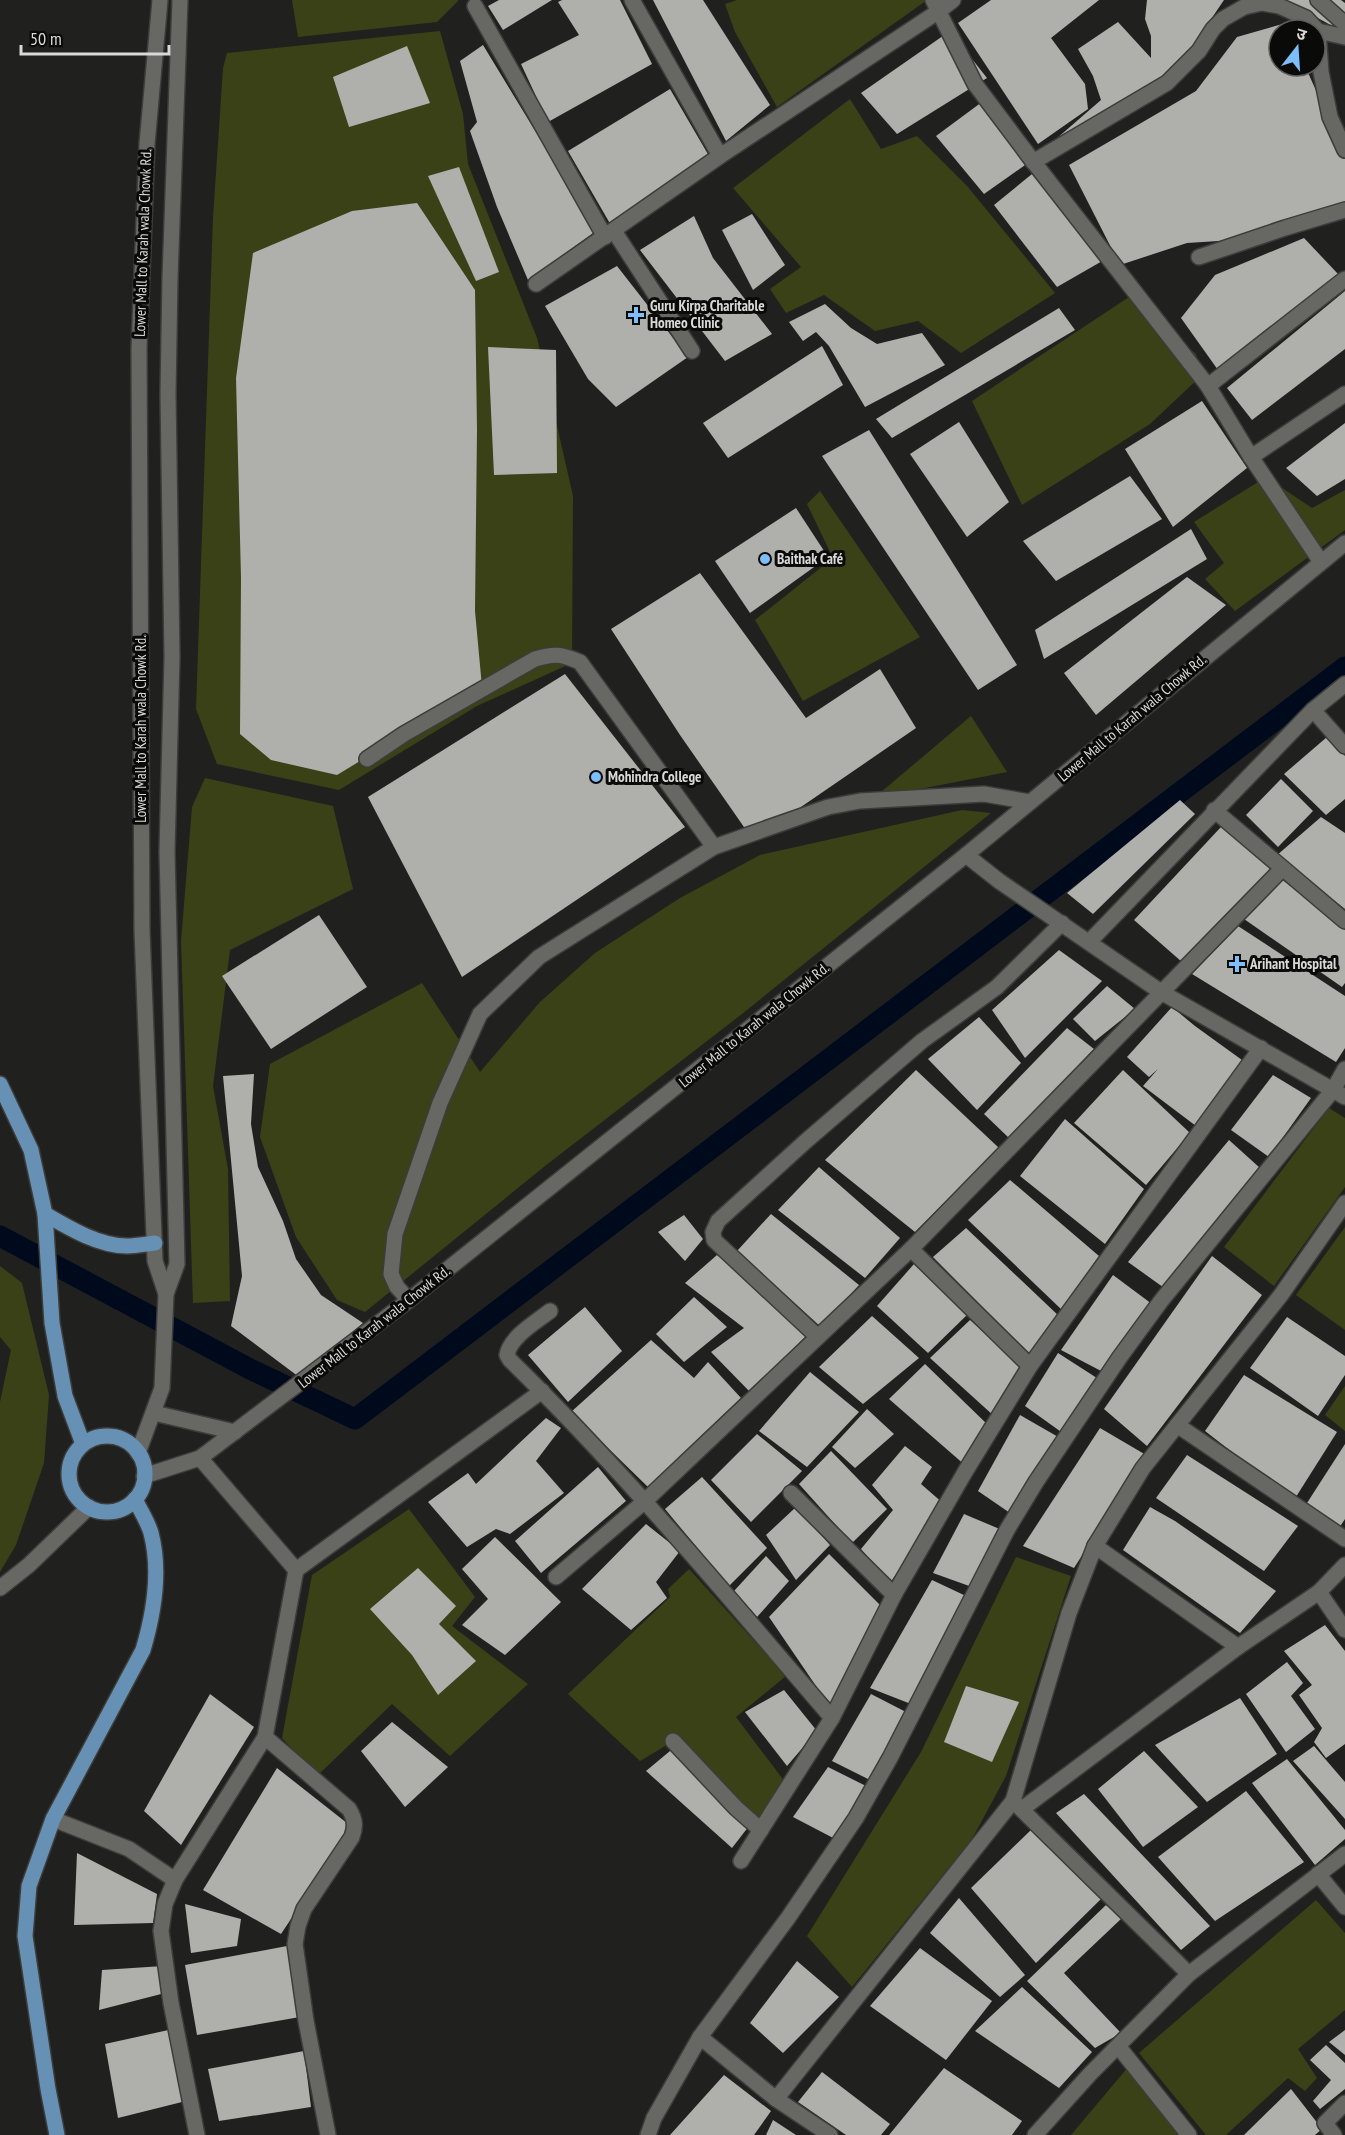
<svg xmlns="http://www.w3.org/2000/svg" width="1345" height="2135" font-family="'PT Sans Narrow','Noto Sans Devanagari',sans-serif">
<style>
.green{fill:#3a4117}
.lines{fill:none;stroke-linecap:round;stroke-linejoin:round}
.canal{stroke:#000a1d;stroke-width:21}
.building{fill:#afb0ac}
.street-casing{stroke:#3c3c3a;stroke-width:18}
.secondary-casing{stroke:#3c3c3a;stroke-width:18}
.primary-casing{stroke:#3c3c3a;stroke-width:18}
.street{stroke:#676864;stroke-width:15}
.secondary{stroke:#676864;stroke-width:15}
.primary{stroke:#6791b4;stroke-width:15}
.poi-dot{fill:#7cbef9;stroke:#0a0a09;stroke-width:2}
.labels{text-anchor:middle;stroke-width:6;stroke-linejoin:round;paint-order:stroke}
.street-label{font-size:15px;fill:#d9dad8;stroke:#0a0a09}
.poi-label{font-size:15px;font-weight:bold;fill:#d9dad8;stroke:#0a0a09;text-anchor:start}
</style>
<rect width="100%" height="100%" fill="#20211e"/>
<g class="green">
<path d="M292 0H458V1L437 22 298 37Z"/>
<path d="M737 0H927L777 107 735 32 725 4Z"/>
<path d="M440 31 463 114 468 164 537 338 573 496 572 663 477 706 339 790 217 764 196 709 213 218 223 68 227 53Z"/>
<path d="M850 99 881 149 917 136 967 186 1055 293 961 353 918 321 875 331 824 295 786 313 770 289 801 267 733 188Z"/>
<path d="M1129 297 1196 354 1201 376 1150 424 1022 505 972 401Z"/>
<path d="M1266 477 1312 508 1345 490V530L1235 611 1205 579 1224 563 1194 522Z"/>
<path d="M820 491 920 637 803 701 755 620 833 558 807 504Z"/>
<path d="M971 716 1007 772 874 798Z"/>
<path d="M205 778 333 806 353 889 230 950 213 1086 228 1169 230 1301 193 1303 181 941 192 807Z"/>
<path d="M962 810 991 813 742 1014 545 1166 365 1312 337 1300 296 1237 260 1137 270 1064 422 983 480 1072 540 1002 595 953 680 898 760 855Z"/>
<path d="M1329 1108 1345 1118V1187L1274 1286 1224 1247Z"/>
<path d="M1345 1227V1330L1296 1295Z"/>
<path d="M0 1266 22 1283 49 1395 44 1463 16 1545 0 1572V1402L11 1350 0 1337Z"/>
<path d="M1345 1386V1431L1325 1415Z"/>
<path d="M409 1509 475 1597 452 1626 528 1684 450 1756 392 1704 317 1776 282 1738 312 1575Z"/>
<path d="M1016 1557 1071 1576 1006 1776 972 1839 852 1987 807 1936 921 1752Z"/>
<path d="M689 1569 786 1676 736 1717 785 1782 759 1822 677 1739 640 1761 568 1694 670 1597 668 1589Z"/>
<path d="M1316 1900 1345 1933V2010L1298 2049 1317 2078 1305 2091 1288 2078 1226 2135H1206L1139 2053Z"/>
<path d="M1129 2066 1179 2135H1071Z"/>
</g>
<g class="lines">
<path class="canal" d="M0 1236 250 1369 355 1419 1345 667"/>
</g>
<g class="building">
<path d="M499 0H552L503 30 488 6Z"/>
<path d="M562 0H620L652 64 548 122 521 64 579 35 558 2Z"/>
<path d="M653 0H703L770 105 726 141Z"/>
<path d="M991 0H1099L1051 38 1085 84 1088 109 1038 144 958 23Z"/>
<path d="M1147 0H1224L1161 93 1060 156 1048 146 1101 100 1093 76 1078 49 1118 22 1151 58V36L1145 19Z"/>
<path d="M1275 0H1341L1345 3V33L1296 6Z"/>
<path d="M1286 23 1289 30H1279V66H1305L1345 155V209L1265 238 1187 243 1120 265 1069 165 1196 91 1237 37Z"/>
<path d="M950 31 987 78 897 134 861 93Z"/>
<path d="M483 45 596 231 528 280 497 207 470 131 477 122 460 61Z"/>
<path d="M407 46 430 103 349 127 333 77Z"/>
<path d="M670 89 709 156 612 227 568 151Z"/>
<path d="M986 99 1028 163 984 194 936 136Z"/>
<path d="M459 167 499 272 476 281 428 176Z"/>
<path d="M1032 174 1104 260 1057 287 994 205Z"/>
<path d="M417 203 475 290 477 430 475 611 482 687 337 775 271 760 240 734 241 578 236 378 253 253 352 211Z"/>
<path d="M752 214 785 265 753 290 722 230Z"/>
<path d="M694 216 713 258 772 334 725 361 640 250Z"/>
<path d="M1304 238 1339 275 1218 370 1181 318 1215 275Z"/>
<path d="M617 266 688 357 616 407 588 379 545 306Z"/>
<path d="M1345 291V349L1252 420 1227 388Z"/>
<path d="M825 304 851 328 877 344 922 333 945 365 865 407 829 346 816 332 803 341 789 322Z"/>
<path d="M1059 308 1075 330 892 438 876 419Z"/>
<path d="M822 346 843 385 728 458 703 423Z"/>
<path d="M488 347 556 350 557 473 494 475Z"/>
<path d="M1202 401 1247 468 1173 527 1125 449Z"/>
<path d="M959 422 1009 502 967 537 910 454Z"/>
<path d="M1345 423V479L1317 496 1286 468Z"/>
<path d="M869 430 1017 665 978 690 822 456Z"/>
<path d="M1130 476 1162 519 1056 581 1023 541Z"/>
<path d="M796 508 828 557 750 613 715 561Z"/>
<path d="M1191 529 1207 559 1044 659 1035 630Z"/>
<path d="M700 573 806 718 880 669 916 728 753 840 680 735 611 629Z"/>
<path d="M1187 577 1226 605 1096 715 1064 673Z"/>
<path d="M565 674 685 827 462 977 368 797Z"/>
<path d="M1327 737 1345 756V799L1326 815 1284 774Z"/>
<path d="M1281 779 1313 811 1278 847 1246 815Z"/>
<path d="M1180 800 1195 814 1093 914 1067 893Z"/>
<path d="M1321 817 1345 833V909L1276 856Z"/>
<path d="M1221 827 1273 870 1182 962 1134 920Z"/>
<path d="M1280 878 1345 928V983L1342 987 1244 919Z"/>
<path d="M319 915 367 987 271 1049 222 976Z"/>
<path d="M1238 926 1345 996V1048L1336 1062 1192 974Z"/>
<path d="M1059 950 1102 981 1025 1058 992 1010Z"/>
<path d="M1107 986 1135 1009 1095 1041 1073 1019Z"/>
<path d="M1172 1007 1195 1026 1242 1060 1196 1126 1143 1086 1158 1069 1149 1077 1127 1057Z"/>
<path d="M979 1017 1021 1063 977 1110 928 1059Z"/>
<path d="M1067 1028 1094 1049 1009 1138 984 1114Z"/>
<path d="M916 1070 999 1148 915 1232 825 1160Z"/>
<path d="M1123 1070 1190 1133 1146 1185 1074 1123Z"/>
<path d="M254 1074 251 1124 258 1167 283 1221 296 1259 321 1295 363 1323 299 1377 231 1326 242 1276 223 1076Z"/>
<path d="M1273 1075 1311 1098 1269 1157 1231 1130Z"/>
<path d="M1065 1119 1144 1189 1105 1244 1020 1176Z"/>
<path d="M1229 1140 1260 1168 1167 1290 1128 1262Z"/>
<path d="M819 1167 900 1238 865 1278 778 1210Z"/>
<path d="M1010 1180 1099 1256 1062 1310 968 1220Z"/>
<path d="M771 1214 859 1285 821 1327 737 1251Z"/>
<path d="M684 1215 703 1239 685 1261 658 1232Z"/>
<path d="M966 1228 1061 1318 1031 1356 933 1257Z"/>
<path d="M717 1255 811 1331 750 1392 711 1352 744 1328 685 1283Z"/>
<path d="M1212 1256 1262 1295 1147 1446 1104 1409Z"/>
<path d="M914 1264 969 1313 928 1353 877 1306Z"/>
<path d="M1113 1275 1156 1307 1103 1372 1061 1350Z"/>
<path d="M694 1297 727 1327 684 1362 656 1334Z"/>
<path d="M585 1307 622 1351 568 1402 528 1355Z"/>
<path d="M872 1316 919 1358 863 1404 819 1367Z"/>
<path d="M1287 1317 1345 1356V1375L1318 1416 1250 1368Z"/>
<path d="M970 1320 1025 1369 994 1416 930 1358Z"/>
<path d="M651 1340 694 1378 708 1362 741 1398 648 1487 571 1412Z"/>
<path d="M1058 1353 1100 1380 1064 1434 1025 1406Z"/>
<path d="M925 1364 988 1425 966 1466 889 1399Z"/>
<path d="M810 1372 859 1412 807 1467 759 1431Z"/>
<path d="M1244 1375 1337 1432 1294 1500 1205 1431Z"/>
<path d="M867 1409 894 1434 855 1468 832 1447Z"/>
<path d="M1020 1415 1060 1438 1010 1513 978 1491Z"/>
<path d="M546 1418 561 1428 536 1461 564 1493 510 1534 496 1529 467 1547 428 1502 468 1473 476 1484Z"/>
<path d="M1100 1428 1146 1455 1074 1568 1023 1546Z"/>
<path d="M757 1434 802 1471 751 1522 711 1480Z"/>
<path d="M1345 1444V1519L1339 1528 1307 1503Z"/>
<path d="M905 1446 932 1467 921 1484 944 1504 890 1583 861 1549 893 1510 872 1485Z"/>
<path d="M831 1451 887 1509 852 1543 799 1484Z"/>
<path d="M1187 1455 1298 1526 1264 1571 1156 1498Z"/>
<path d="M598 1467 626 1501 541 1573 515 1541Z"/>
<path d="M702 1477 767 1548 729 1586 665 1509Z"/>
<path d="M796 1507 830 1545 796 1580 766 1535Z"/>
<path d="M1150 1507 1175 1521 1276 1591 1240 1633 1123 1550Z"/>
<path d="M964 1514 1002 1530 972 1587 933 1573Z"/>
<path d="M646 1524 680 1551 656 1582 667 1598 631 1630 582 1589Z"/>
<path d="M495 1537 561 1602 505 1655 462 1625 488 1599 462 1569Z"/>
<path d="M829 1554 881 1606 831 1708 769 1617Z"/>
<path d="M766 1556 789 1581 757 1617 734 1591Z"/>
<path d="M418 1568 456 1606 439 1624 476 1661 438 1695 412 1655 370 1609Z"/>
<path d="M932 1580 966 1596 911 1704 870 1688Z"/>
<path d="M1325 1625 1345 1651V1744L1326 1758 1314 1742 1322 1728 1299 1695 1312 1685 1284 1651Z"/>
<path d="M1287 1662 1303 1683 1291 1696 1315 1729 1286 1752 1246 1694Z"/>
<path d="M966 1686 1019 1702 992 1762 944 1742Z"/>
<path d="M784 1690 817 1731 787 1766 745 1712Z"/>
<path d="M210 1694 254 1727 181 1845 144 1811Z"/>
<path d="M871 1694 906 1712 870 1780 832 1761Z"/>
<path d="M1240 1698 1277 1754 1207 1802 1155 1745Z"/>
<path d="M392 1722 448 1767 405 1807 361 1751Z"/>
<path d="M676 1746 749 1826 732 1848 646 1771Z"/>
<path d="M1314 1746 1345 1782V1819L1293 1761Z"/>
<path d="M1144 1751 1198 1807 1143 1847 1098 1789Z"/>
<path d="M1287 1759 1345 1830V1839L1315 1865 1252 1783Z"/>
<path d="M828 1767 866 1786 837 1840 793 1817Z"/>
<path d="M277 1768 352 1827 281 1934 203 1890Z"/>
<path d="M1246 1791 1304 1862 1215 1921 1158 1857Z"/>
<path d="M1084 1794 1210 1926 1181 1950 1056 1813Z"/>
<path d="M1033 1828 1101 1899 1036 1963 971 1888Z"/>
<path d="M77 1853 157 1894 153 1923 74 1925Z"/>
<path d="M959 1898 1025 1975 1000 1997 930 1933Z"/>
<path d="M185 1904 241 1919 237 1946 191 1953Z"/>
<path d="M1106 1905 1122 1918 1064 1973 1121 2033 1095 2048 1027 1981Z"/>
<path d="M287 1946 300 2017 197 2035 185 1965Z"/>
<path d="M920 1948 992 2001 946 2060 870 2006Z"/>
<path d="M797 1961 839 1997 783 2053 750 2023Z"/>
<path d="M163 1966 165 1993 99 2010 102 1970Z"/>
<path d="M1022 1987 1092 2052 1059 2088 975 2031Z"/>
<path d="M173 2029 182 2102 118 2118 105 2044Z"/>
<path d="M1345 2030V2055L1329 2042Z"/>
<path d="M1326 2045 1345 2063V2089L1320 2109 1313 2101 1331 2080 1310 2060Z"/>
<path d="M304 2051 311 2107 219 2121 208 2069Z"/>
<path d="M944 2068 1022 2121 1012 2135H889Z"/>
<path d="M822 2072 890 2124 881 2135H846L798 2102Z"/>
<path d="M724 2075 771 2111 754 2135H670Z"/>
<path d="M1291 2089 1322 2129 1315 2135H1244Z"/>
<path d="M773 2120 796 2135H766Z"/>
</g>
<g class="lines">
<g class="street-casing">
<g id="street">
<path d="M632 0 720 156"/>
<path d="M933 0 975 84 1029 156 1208 386 1251 457 1321 562"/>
<path d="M1318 0 1345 24"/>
<path d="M475 6 605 237"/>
<path d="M1318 31 1321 72 1330 117 1345 150"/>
<path d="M1033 162 1167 83 1199 51 1213 29 1223 19 1244 7 1262 3 1279 6 1306 18 1318 31 1345 37"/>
<path d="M614 231 692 351"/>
<path d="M1199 257 1285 228 1345 210"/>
<path d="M536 284 720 156 939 11 953 0"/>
<path d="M1208 386 1345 279"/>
<path d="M1251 457 1345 394"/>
<path d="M1313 710 1345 746"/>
<path d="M367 759 404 734 535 659C555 653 561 654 580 662L714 847"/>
<path d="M1214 810 1345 921"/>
<path d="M966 855 999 881 1161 992 1345 1097"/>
<path d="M1089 942 1313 710 1345 684"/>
<path d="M911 1249 1030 1366"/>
<path d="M409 1300 397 1287 391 1274 395 1234 440 1103 480 1014 539 957 714 847 828 807 860 801 984 794 1030 802"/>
<path d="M550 1311C536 1322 510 1337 507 1355L510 1360C625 1472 727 1596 832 1718"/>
<path d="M818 1337 714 1240 713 1232 718 1221 806 1141 922 1041 997 987 1062 923"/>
<path d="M1177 1425 1345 1539"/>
<path d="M791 1493 894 1595 965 1472 1030 1366 1261 1048"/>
<path d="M1095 1546 1238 1647"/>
<path d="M296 1570 542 1391"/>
<path d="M556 1577 645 1501 911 1249 1282 869"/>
<path d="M0 1588 29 1565 89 1507"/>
<path d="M1319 1592 1345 1630"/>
<path d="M265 1737 349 1809C355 1819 356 1826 352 1837L304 1909 298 1926 295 1944 306 2021 328 2135"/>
<path d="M673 1741 736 1808 761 1830"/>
<path d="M1016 1804 1189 1974"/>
<path d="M1022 1809 1238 1647 1319 1592 1345 1565"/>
<path d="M53 1819 129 1849 175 1880"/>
<path d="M741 1861 832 1718 894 1595"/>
<path d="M1318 1874 1345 1907"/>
<path d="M700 2037 776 2099 830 2135"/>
<path d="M1118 2046 1189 2135"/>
<path d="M776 2099 1013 1801 1069 1613 1095 1546 1143 1468 1281 1295 1345 1203"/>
<path d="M197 2135 171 2003 161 1931 165 1904 175 1880 265 1737 296 1570 200 1458"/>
<path d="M648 2135 654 2118 700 2037 788 1918 856 1818 890 1758 1007 1530 1036 1482 1120 1357 1161 1301 1333 1090 1345 1069"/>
<path d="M1334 2135 1325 2123 1345 2103"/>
</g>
</g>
<g class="secondary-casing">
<g id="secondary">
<path d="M166 1294 177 1264 167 852 172 657 168 394 170 278 180 0"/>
<path d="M154 1413 235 1432"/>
<path d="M138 1453 162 1388 166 1294 155 1261 142 931 139 349 147 144 160 0"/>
<path d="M144 1476 200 1458 409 1300 966 855 1345 543"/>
<path d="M1035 2135 1090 2074 1189 1974 1345 1854"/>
</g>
</g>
<g class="primary-casing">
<g id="primary">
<path d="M0 1084 31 1150 45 1214 52 1323 65 1396 83 1444"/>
<path d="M45 1214C69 1228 99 1246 127 1246 136 1246 146 1244 155 1243"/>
<circle cx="107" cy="1474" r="38"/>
<path d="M57 2135 48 2089 25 1936 29 1886 53 1819 143 1650C154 1613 161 1571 151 1533 148 1522 140 1510 135 1499"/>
</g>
</g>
<use href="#street" class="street"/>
<use href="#secondary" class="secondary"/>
<use href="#primary" class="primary"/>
</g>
<g class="poi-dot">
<path d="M633 306h6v6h6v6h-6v6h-6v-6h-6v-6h6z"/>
<circle cx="765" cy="559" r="6"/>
<circle cx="596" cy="777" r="6"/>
<path d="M1234 955h6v6h6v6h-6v6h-6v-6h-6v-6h6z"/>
</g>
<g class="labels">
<g class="street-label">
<text transform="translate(143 243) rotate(-88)" y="5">Lower Mall to Karah wala Chowk Rd.</text>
<text transform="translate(1132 718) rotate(-40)" y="5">Lower Mall to Karah wala Chowk Rd.</text>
<text transform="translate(141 729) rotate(-90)" y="5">Lower Mall to Karah wala Chowk Rd.</text>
<text transform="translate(754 1025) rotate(-39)" y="5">Lower Mall to Karah wala Chowk Rd.</text>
<text transform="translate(374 1327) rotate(-38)" y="5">Lower Mall to Karah wala Chowk Rd.</text>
</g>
<g class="poi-label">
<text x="650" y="311">Guru Kirpa Charitable<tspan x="650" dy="17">Homeo Clinic</tspan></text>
<text x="777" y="564">Baithak Café</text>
<text x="608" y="782">Mohindra College</text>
<text x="1250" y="969">Arihant Hospital</text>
</g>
</g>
<g transform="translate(1297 48) rotate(17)"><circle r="28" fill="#0a0a09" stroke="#5d5d5c" stroke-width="1.5"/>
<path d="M0-4.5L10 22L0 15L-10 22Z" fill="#7cbef9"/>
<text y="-9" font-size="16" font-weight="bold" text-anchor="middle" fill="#d9dad8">उ</text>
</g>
<path d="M21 45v9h148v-9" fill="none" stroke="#d9dad8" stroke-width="3"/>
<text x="30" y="45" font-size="18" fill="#d9dad8" stroke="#0a0a09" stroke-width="4.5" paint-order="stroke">50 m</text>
</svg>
